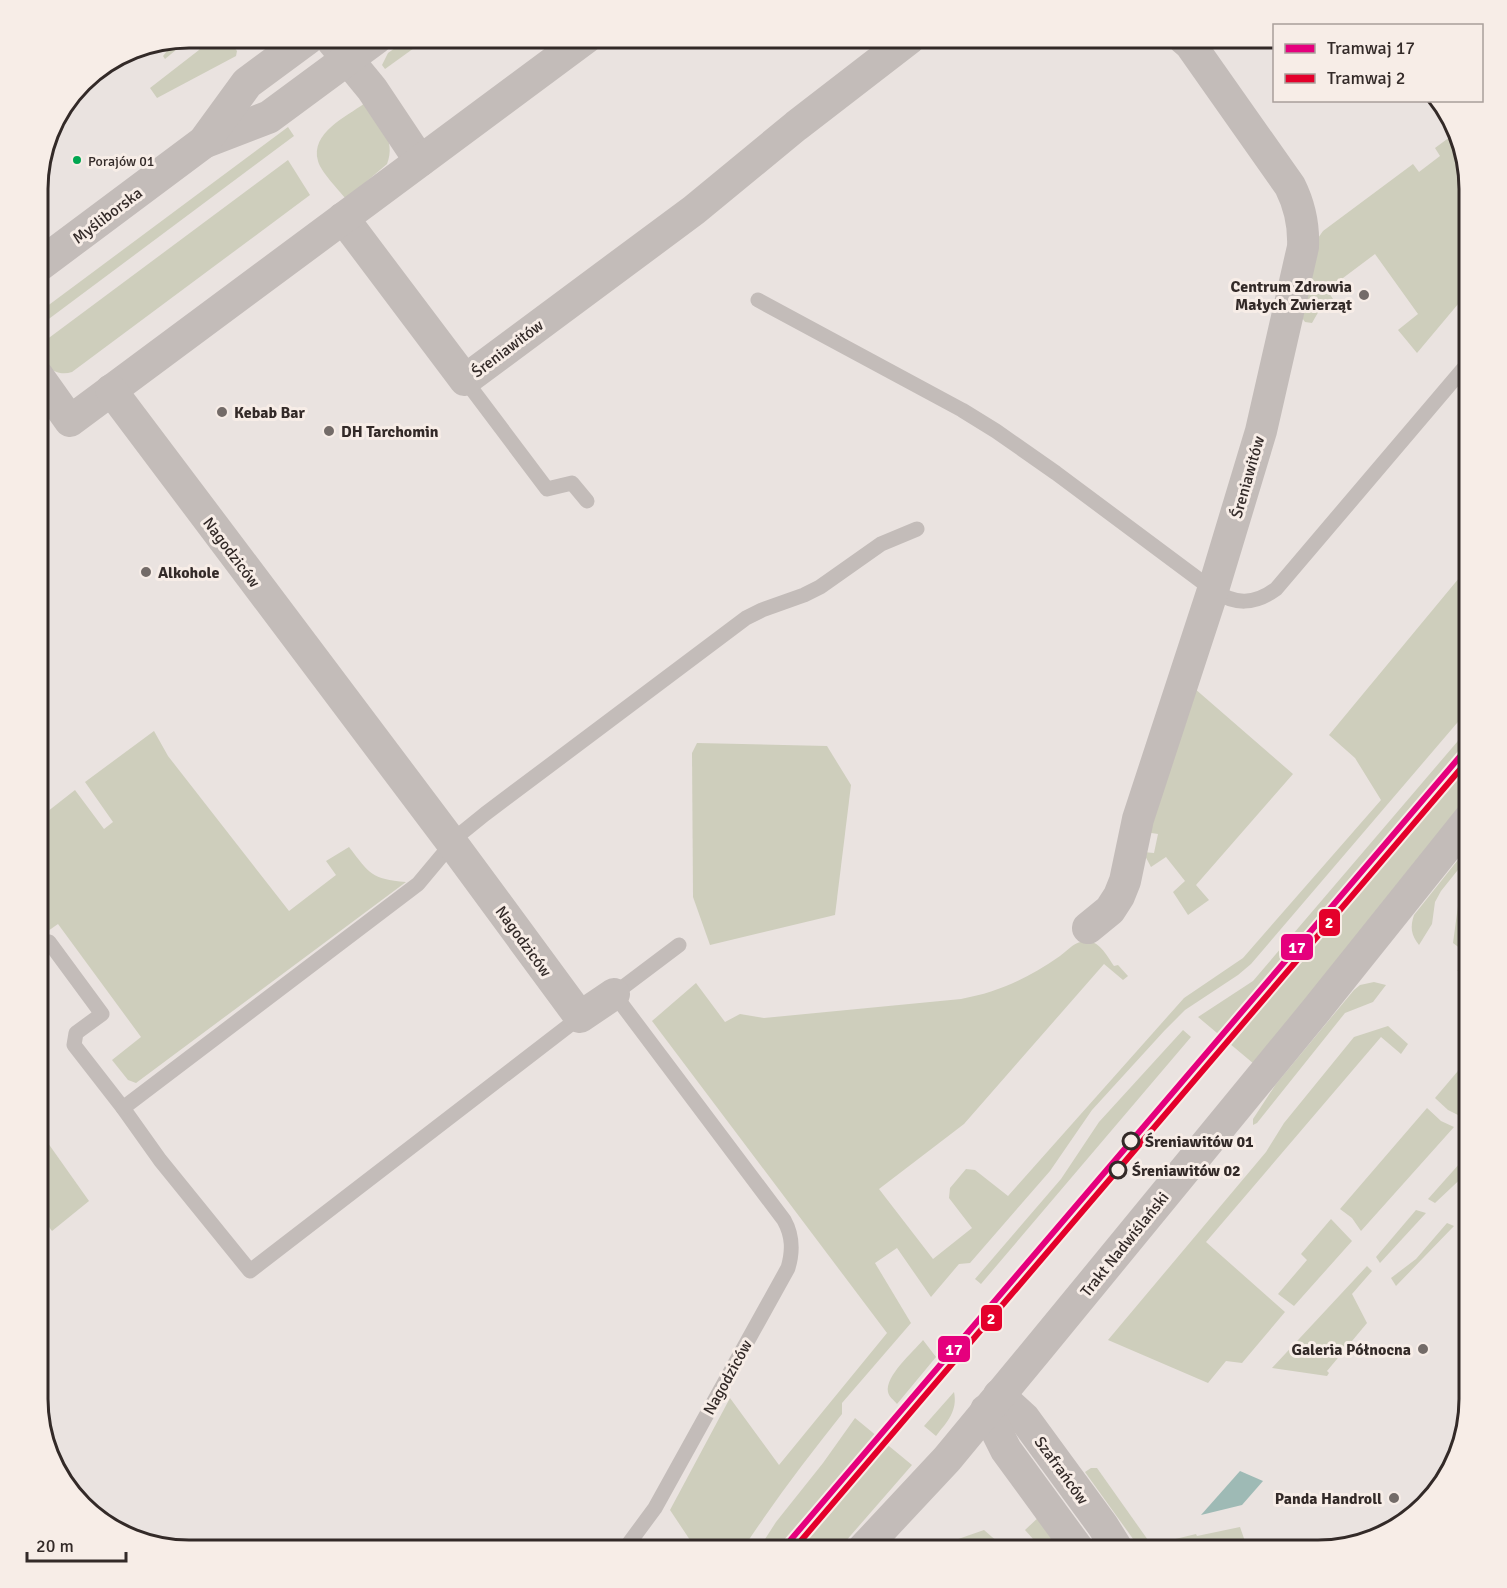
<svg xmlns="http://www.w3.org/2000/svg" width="1507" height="1588" font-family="Signika,sans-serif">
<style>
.green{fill:#cecebc}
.water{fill:#9ebab5}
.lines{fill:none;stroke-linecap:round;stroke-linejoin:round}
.service{stroke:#c3bcb9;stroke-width:15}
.minor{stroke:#c3bcb9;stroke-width:32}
.tertiary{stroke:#c3bcb9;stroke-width:33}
.tram-1-casing{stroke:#f7ede7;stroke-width:10}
.tram-2-casing{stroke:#f7ede7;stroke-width:10}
.tram-1{stroke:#e5007d;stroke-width:6}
.tram-2{stroke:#e4002b;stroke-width:6}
.bus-dot{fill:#00a651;stroke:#f7ede7;stroke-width:2}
.poi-dot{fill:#736b68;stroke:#f7ede7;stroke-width:2}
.stop-dot{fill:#f7ede7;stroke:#332a28;stroke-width:3}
.labels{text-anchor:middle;stroke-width:6;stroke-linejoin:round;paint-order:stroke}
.bus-label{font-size:14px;fill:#332a28;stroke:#f7ede7;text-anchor:start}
.street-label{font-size:16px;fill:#332a28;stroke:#f7ede7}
.poi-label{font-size:16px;font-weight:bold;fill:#332a28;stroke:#f7ede7;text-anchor:end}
.stop-label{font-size:16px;font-weight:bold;fill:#332a28;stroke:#f7ede7;text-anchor:start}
.rim{fill:none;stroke:#332a28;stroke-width:3}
.line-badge{stroke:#f7ede7;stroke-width:2}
.badge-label{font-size:16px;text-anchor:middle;font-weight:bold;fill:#fff}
</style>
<rect width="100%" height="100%" fill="#eae3e0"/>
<g class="green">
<path d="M190 38 188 40 165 59 163 56 176 40Z"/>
<path d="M208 38H227L237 51 236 56 157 98 150 88 199 50Z"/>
<path d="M409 38H421V43L385 69 382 65 388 53Z"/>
<path d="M365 103C378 123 397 139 387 164L346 199C338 189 321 172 318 161 310 133 346 117 365 103Z"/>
<path d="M288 127 294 136 38 327V313Z"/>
<path d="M1458 131 1469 189V291L1417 353 1398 330 1418 314 1375 254 1327 290 1333 299 1320 309 1312 323 1305 322 1300 315 1316 241 1323 231 1413 164 1419 172 1440 156 1435 148Z"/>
<path d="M288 160 310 195 72 372C55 378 38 363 38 346Z"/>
<path d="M1469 566V709L1251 964 1238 975 1185 1010 1165 1030 1092 1110 1050 1171 970 1263 959 1264 931 1297 897 1248 875 1263 911 1323 842 1403V1414C807 1458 773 1503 742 1550H675L690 1540 670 1510 730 1398 779 1465 887 1333 652 1021 696 983 725 1022 740 1014 764 1018 961 999C1000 992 1028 978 1060 956 1069 949 1076 940 1088 941 1100 942 1108 957 1114 966L1118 965 1128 976 1123 980 1104 964 964 1124 879 1189 933 1259 972 1228 949 1198 950 1188 966 1169 975 1170 1008 1196 1184 998 1243 958 1381 800 1355 758 1329 735Z"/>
<path d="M1194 688 1293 774 1196 885 1209 900 1188 915 1173 892 1185 881 1166 857 1151 867 1143 852 1154 853 1158 834 1145 832Z"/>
<path d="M1469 728V795L1254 1064 1198 1017 1253 981Z"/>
<path d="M154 731 168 756 289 911 336 875 326 861 349 847C370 874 371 879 406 882L136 1083 128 1080 112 1060 141 1037 58 924 38 938V819L75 790 104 829 113 822 85 782Z"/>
<path d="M697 743 827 746 851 785 835 915 710 945 693 897 692 753Z"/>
<path d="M1469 846V856L1441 891 1435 902 1432 924 1419 945C1411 935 1410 927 1414 915Z"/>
<path d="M1469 893V967L1457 971 1469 955 1453 943 1458 906Z"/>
<path d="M1374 982 1386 985 1373 1002 1345 1013 1257 1123 1253 1125V1119L1276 1084 1354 990 1360 985Z"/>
<path d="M1388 1026 1408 1044 1401 1054 1381 1037 1206 1242 1285 1312 1242 1363 1226 1361 1208 1383 1108 1340 1266 1152 1284 1123 1354 1037Z"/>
<path d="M1183 1030 1191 1037 981 1284 975 1279 1061 1179 1099 1122Z"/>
<path d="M1469 1058V1109L1462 1117 1448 1110 1435 1098Z"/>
<path d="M1427 1108 1441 1121 1454 1127 1361 1231 1352 1218 1340 1209Z"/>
<path d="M38 1129 89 1201 52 1231 38 1212Z"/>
<path d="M1469 1153V1171L1435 1203 1428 1199Z"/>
<path d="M1416 1210 1426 1213 1380 1263 1376 1257Z"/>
<path d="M1331 1219 1352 1241 1294 1306 1278 1294 1307 1260 1301 1254Z"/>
<path d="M1447 1223 1454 1226 1396 1286 1391 1278 1416 1259Z"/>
<path d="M1367 1266 1372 1271 1352 1294 1367 1323 1327 1371 1329 1373 1327 1376 1272 1368Z"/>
<path d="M923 1340 936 1357 897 1404C894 1400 889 1397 888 1392 885 1376 913 1352 923 1340Z"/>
<path d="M954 1392C958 1411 947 1422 936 1436L924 1426Z"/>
<path d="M855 1418 912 1465 838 1550H758L776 1522 823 1463Z"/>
<path d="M1091 1468H1097L1155 1550H1141L1085 1472Z"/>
<path d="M1040 1516 1064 1550H1043L1025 1530Z"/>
<path d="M1240 1527 1248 1550H1169L1163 1542 1196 1534 1197 1536Z"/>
<path d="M984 1530 1007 1550H934L944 1544Z"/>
</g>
<path class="water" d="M1240 1471 1263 1481 1242 1505 1201 1515Z"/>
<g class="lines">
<g class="service">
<path d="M758 300 962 410 996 431 1056 473 1213 590C1235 605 1254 605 1276 589L1469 362"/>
<path d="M465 380 547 489 572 483 587 501"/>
<path d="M49 942 102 1014 76 1033 74 1045 123 1108 160 1160 250 1271 580 1017"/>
<path d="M123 1108 418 884 459 835 485 814 746 618 762 610 804 595 820 587 881 544 917 529"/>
<path d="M624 1550 655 1508 788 1268C793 1251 793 1236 784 1220L614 994 679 945"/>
</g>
<g class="minor">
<path d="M330 38 372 89 420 161"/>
<path d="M343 218 465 380 694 210 796 126 910 38"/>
<path d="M38 376 70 421 586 38"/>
<path d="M111 390 452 843 580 1017 614 994"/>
<path d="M1088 928 1110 910 1119 896 1125 881 1138 819 1213 590 1261 431 1303 247C1304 225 1300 206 1290 186L1190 44 1183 38"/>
<path d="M999 1395 1024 1418 1103 1526 1118 1550"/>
<path d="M986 1410 1006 1450 1079 1550"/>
<path d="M862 1550 947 1459 1038 1349 1317 1009 1469 819"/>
</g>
<g class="tertiary">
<path d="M204 142 269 117 376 38"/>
<path d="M38 266 204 142 247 83 308 38"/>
</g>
<g class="tram-1-casing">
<path id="tram-1" d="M782 1550 1469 746"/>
</g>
<g class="tram-2-casing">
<path id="tram-2" d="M793 1550 1469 759"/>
</g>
<use href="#tram-1" class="tram-1"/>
<use href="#tram-2" class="tram-2"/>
</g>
<circle class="bus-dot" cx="77" cy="160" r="5"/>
<g class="poi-dot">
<circle cx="1364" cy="295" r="6"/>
<circle cx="222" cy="412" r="6"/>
<circle cx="329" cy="431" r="6"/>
<circle cx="146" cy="572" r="6"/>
<circle cx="1423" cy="1349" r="6"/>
<circle cx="1394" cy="1498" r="6"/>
</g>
<g class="stop-dot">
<circle cx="1131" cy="1141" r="8"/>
<circle cx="1118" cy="1170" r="8"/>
</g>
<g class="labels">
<g class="bus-label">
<text x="88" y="166">Porajów 01</text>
</g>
<g class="street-label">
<text transform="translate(107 215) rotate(-37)" y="6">Myśliborska</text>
<text transform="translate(507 348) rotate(-37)" y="6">Śreniawitów</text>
<text transform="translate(1247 477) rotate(-74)" y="6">Śreniawitów</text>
<text transform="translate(232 552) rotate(53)" y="6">Nagodziców</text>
<text transform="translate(524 941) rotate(54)" y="6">Nagodziców</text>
<text transform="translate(1124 1244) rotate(-51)" y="6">Trakt Nadwiślański</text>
<text transform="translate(727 1377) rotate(-61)" y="6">Nagodziców</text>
<text transform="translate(1062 1470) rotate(54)" y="6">Szafrańców</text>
</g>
<g class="poi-label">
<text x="1352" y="292">Centrum Zdrowia<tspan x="1352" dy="18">Małych Zwierząt</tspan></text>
<text x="234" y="418" text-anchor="start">Kebab Bar</text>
<text x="341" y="437" text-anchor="start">DH Tarchomin</text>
<text x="158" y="578" text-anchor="start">Alkohole</text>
<text x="1411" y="1355">Galeria Północna</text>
<text x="1382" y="1504">Panda Handroll</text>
</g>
<g class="stop-label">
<text x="1145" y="1147">Śreniawitów 01</text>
<text x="1132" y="1176">Śreniawitów 02</text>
</g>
</g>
<path d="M0 0H1507V1588H0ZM189 48H1318A141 141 0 0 1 1459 189V1399A141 141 0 0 1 1318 1540H189A141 141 0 0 1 48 1399V189A141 141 0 0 1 189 48Z" fill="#f7ede7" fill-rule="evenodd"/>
<path class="rim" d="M189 48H1318A141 141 0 0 1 1459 189V1399A141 141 0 0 1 1318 1540H189A141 141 0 0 1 48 1399V189A141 141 0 0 1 189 48Z"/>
<g class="line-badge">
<rect x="1318" y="908" width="23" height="29" rx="6" fill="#e4002b"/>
<rect x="1280" y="933" width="34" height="28" rx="6" fill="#e5007d"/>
<rect x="980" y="1304" width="23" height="28" rx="6" fill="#e4002b"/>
<rect x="937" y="1335" width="34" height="28" rx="6" fill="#e5007d"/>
</g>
<g class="badge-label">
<text x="1329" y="928">2</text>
<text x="1297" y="953">17</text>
<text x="991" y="1324">2</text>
<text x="954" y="1355">17</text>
</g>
<rect x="1273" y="24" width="210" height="78" fill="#f7ede7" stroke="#a99f9b" stroke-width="1.5"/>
<rect x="1285" y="44" width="30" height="9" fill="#e5007d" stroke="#a99f9b" stroke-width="1.5"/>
<text x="1327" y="54" font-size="18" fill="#332a28">Tramwaj 17</text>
<rect x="1285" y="74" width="30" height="9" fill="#e4002b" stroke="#a99f9b" stroke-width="1.5"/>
<text x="1327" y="84" font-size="18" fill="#332a28">Tramwaj 2</text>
<path d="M27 1552v9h99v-9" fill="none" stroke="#332a28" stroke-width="3"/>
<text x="36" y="1552" font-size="18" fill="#332a28" stroke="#f7ede7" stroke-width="4.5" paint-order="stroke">20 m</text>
</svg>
